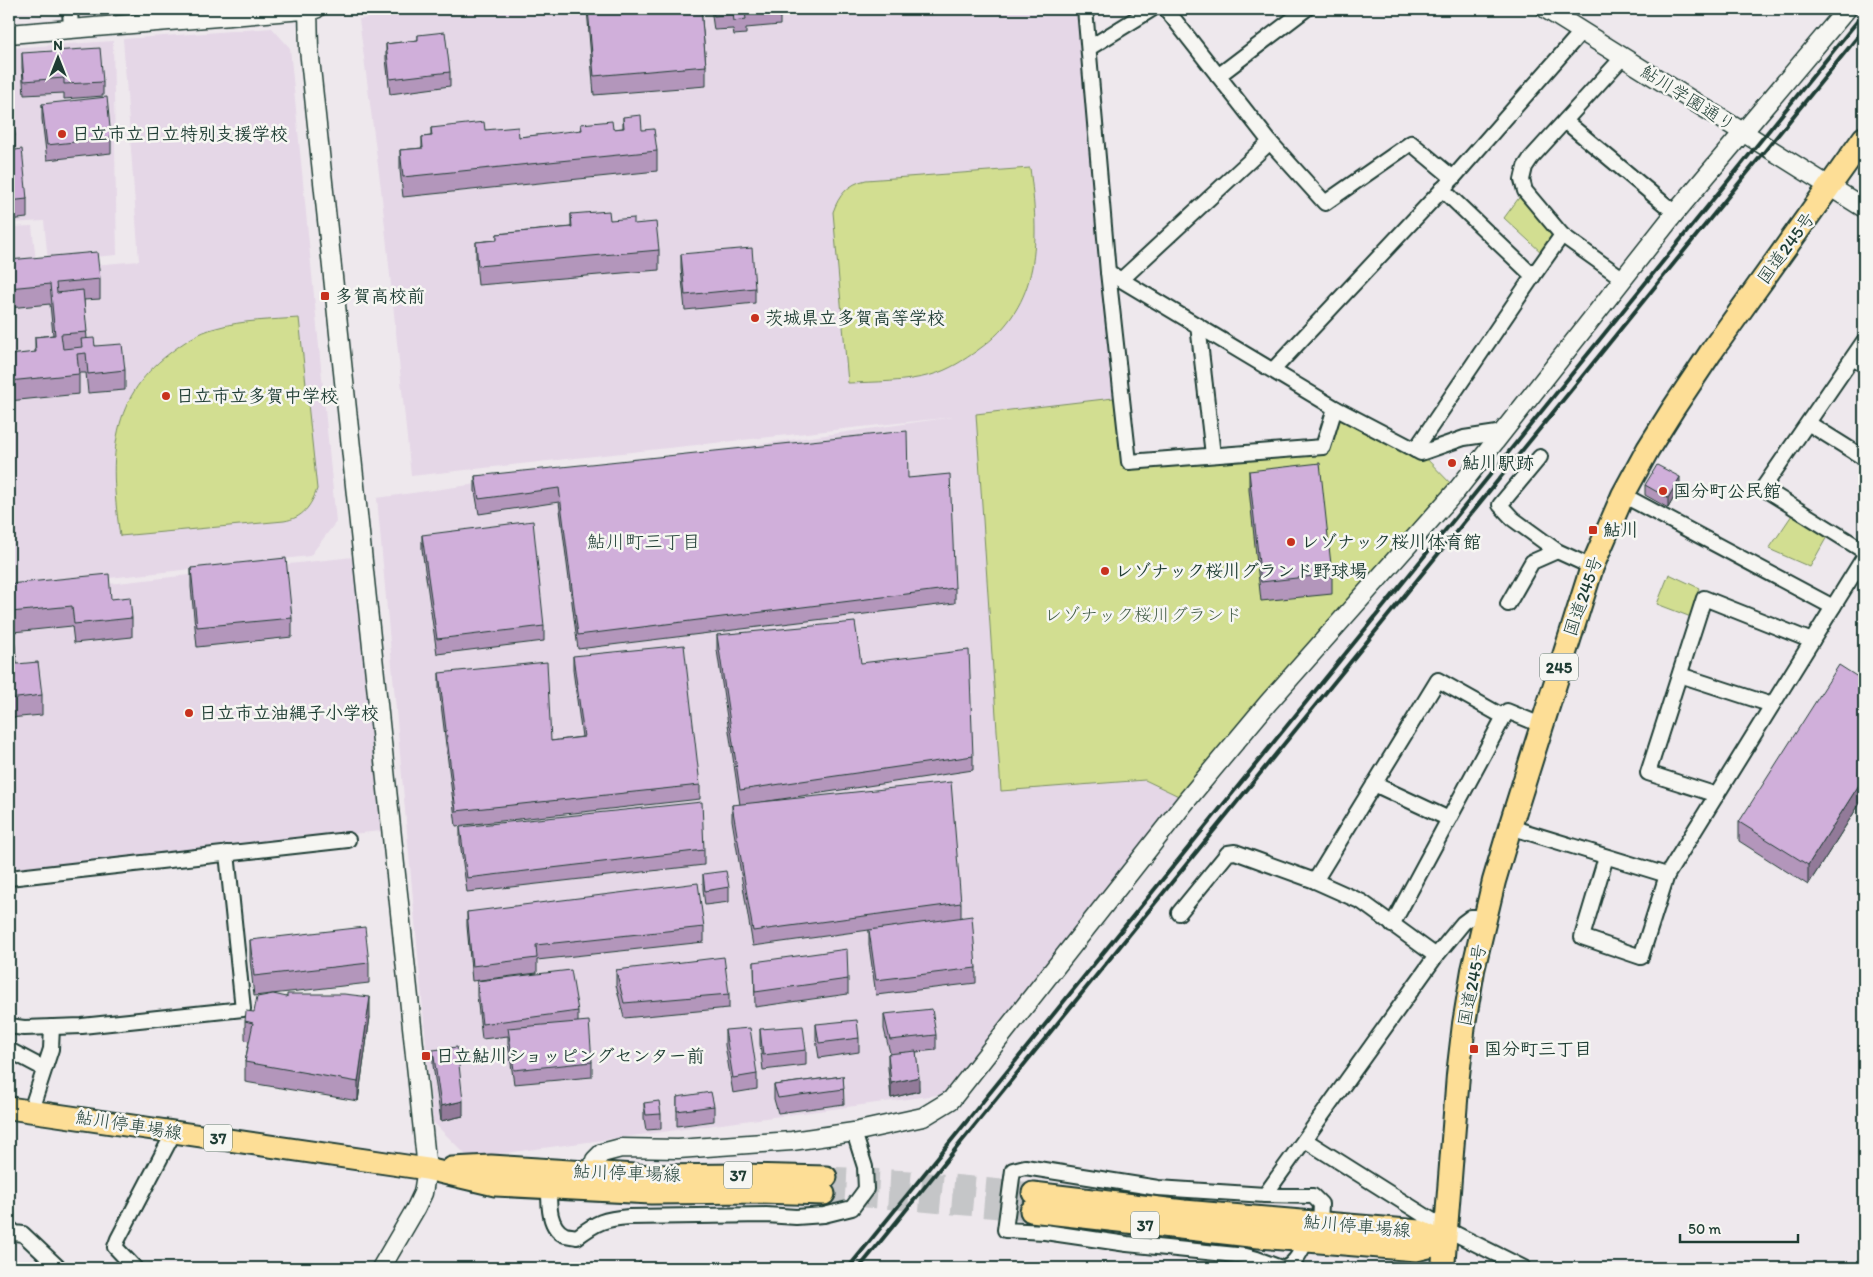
<svg xmlns="http://www.w3.org/2000/svg" width="1873" height="1277" font-family="Itim,'Klee One',sans-serif">
<style>
.built{fill:#e5d7e7}
.green{fill:#d2de91;stroke:#788e62}
.lines{fill:none;stroke-linecap:round;stroke-linejoin:round}
.primary-tunnel{stroke:#c5c6c8;stroke-width:21;stroke-dasharray:21 11;stroke-linecap:butt}
.minor-casing{stroke:#1f3d34;stroke-width:18}
.tertiary-casing{stroke:#1f3d34;stroke-width:21}
.primary-casing{stroke:#1f3d34;stroke-width:25}
.trunk-casing{stroke:#1f3d34;stroke-width:26}
.minor{stroke:#f6f6f2;stroke-width:14}
.tertiary{stroke:#f6f6f2;stroke-width:18}
.primary{stroke:#fdde96;stroke-width:21}
.trunk{stroke:#fdde96;stroke-width:22}
.rail{stroke:#1f3d34;stroke-width:4}
.wall{fill:#b396bb;stroke:#1f3d34}
.shaded-wall{fill:#927a99;stroke:#1f3d34}
.building{fill:#d0afda;stroke:#1f3d34}
.poi-dot{fill:#c8321e;stroke:#f6f6f2;stroke-width:2}
.labels{text-anchor:middle;stroke-width:5;stroke-linejoin:round;paint-order:stroke}
.shield{fill:#f6f6f2;stroke:#60746d;stroke-width:1}
.shield-label{font-size:16px;font-weight:bold;fill:#1f3d34}
.street-label{font-size:18px;fill:#1f3d34;stroke:#f6f6f2}
.poi-label{font-size:18px;font-weight:bold;fill:#1f3d34;stroke:#f6f6f2;text-anchor:start}
.park-label{font-size:18px;fill:#435d47;stroke:#f6f6f2}
.neighbourhood-label{font-size:19px;fill:#1f3d34;stroke:#f6f6f2}
</style>
<rect width="100%" height="100%" fill="#eee8ed"/>
<filter id="ink" filterUnits="userSpaceOnUse"><feTurbulence type="fractalNoise" baseFrequency=".02" numOctaves="2"/><feDisplacementMap in="SourceGraphic" scale="10" xChannelSelector="R" yChannelSelector="G"/><feConvolveMatrix kernelMatrix="1 2 1 2 8 2 1 2 1" color-interpolation-filters="sRGB"/></filter>
<g filter="url(#ink)">
<g class="built">
<path d="M443 9H1084L1122 397 1001 790 1145 780 1187 800 951 1093 469 1158 433 1122 377 498 953 417 411 476 381 189 359 19Z"/>
<path d="M272 28 290 48 336 522 310 556 9 589V227L32 226 37 270 139 261 123 39Z"/>
<path d="M113 41 117 255 48 261 44 221 9 223V48Z"/>
<path d="M353 557 381 831 9 869V595Z"/>
</g>
<g class="green">
<path d="M1030 168C1039 238 1043 304 978 350 964 360 949 370 931 375 905 382 876 382 848 383L833 212C839 195 848 184 866 180Z"/>
<path d="M1521 195 1554 238 1542 253 1504 218Z"/>
<path d="M299 318 317 489C311 506 303 518 284 521L120 536C110 465 106 401 170 353 184 342 199 332 216 328 243 320 272 320 299 318Z"/>
<path d="M1122 397 1129 461 1323 447 1335 408 1421 453 1457 490 1187 800 1145 780 1001 791 976 414Z"/>
<path d="M1794 512 1829 533 1810 567 1769 549Z"/>
<path d="M1669 574 1699 588 1691 617 1657 604Z"/>
</g>
<g class="lines">
<g class="primary-tunnel">
<path d="M826 1177 910 1181 1033 1193"/>
<path d="M824 1194 922 1201 1031 1211"/>
</g>
<g class="minor-casing">
<g id="minor">
<path d="M70 9 71 29"/>
<path d="M1085 9 1108 272 1129 462 1323 447 1335 408"/>
<path d="M1089 48 1152 9"/>
<path d="M1218 76 1306 9"/>
<path d="M1565 121 1675 213"/>
<path d="M1270 142 1325 203 1411 143 1453 178"/>
<path d="M1442 189 1533 276 1562 235"/>
<path d="M1108 272 1335 408 1421 453 1464 438 1504 432"/>
<path d="M1622 278 1562 235 1525 191 1522 180 1525 167 1531 158 1623 57"/>
<path d="M1121 280 1270 142 1166 9"/>
<path d="M1198 325 1213 455"/>
<path d="M1864 341 1763 488 1864 551"/>
<path d="M1853 358 1864 365"/>
<path d="M1273 370 1453 178 1582 31"/>
<path d="M1808 423 1864 458"/>
<path d="M1415 450 1533 276"/>
<path d="M1540 457 1500 505 1513 519 1557 551 1592 567"/>
<path d="M1623 495 1833 607"/>
<path d="M1508 604 1532 562 1557 551"/>
<path d="M1680 675 1772 705"/>
<path d="M1374 784 1449 819"/>
<path d="M1717 795 1648 773 1704 598 1812 641"/>
<path d="M1510 827 1667 875 1864 557"/>
<path d="M1606 857 1582 937 1641 957 1667 875"/>
<path d="M9 878 348 840"/>
<path d="M1315 881 1438 680 1504 717"/>
<path d="M1179 913 1228 853 1235 852 1315 881 1362 902 1436 956"/>
<path d="M1392 925 1507 711 1541 725"/>
<path d="M9 1026 24 1028 82 1026 243 1009 227 853"/>
<path d="M9 1050 43 1068"/>
<path d="M31 1110 51 1049 52 1027"/>
<path d="M1305 1140 1446 1229 1524 1268"/>
<path d="M549 1188C549 1203 548 1228 565 1235 569 1236 574 1236 577 1237 597 1222 604 1219 629 1217L766 1215 796 1217 824 1215 852 1208 866 1189 865 1167 854 1132"/>
<path d="M1265 1195 1436 956 1463 923 1471 917H1485"/>
<path d="M9 1228 15 1233 23 1234 59 1268"/>
<path d="M135 1268 115 1247 118 1239 174 1132"/>
<path d="M1281 1268 1257 1259 1246 1256 1127 1244 1045 1232 1005 1230 1013 1170 1025 1167 1158 1188 1265 1195 1313 1196 1321 1204 1320 1223"/>
<path d="M1285 1268C1296 1263 1301 1251 1306 1241"/>
</g>
</g>
<g class="tertiary-casing">
<g id="tertiary">
<path d="M308 9 309 49 427 1169 423 1193 416 1208 381 1268"/>
<path d="M1546 9 1864 208"/>
<path d="M9 34 316 9"/>
<path d="M592 1173 595 1160 602 1153 621 1148 678 1149 792 1141 854 1132 923 1117 951 1100 1187 800 1268 703 1457 490 1675 213 1847 9"/>
</g>
</g>
<g class="primary-casing">
<g id="primary">
<path d="M9 1108 427 1169 495 1185 651 1193 760 1192 824 1194"/>
<path d="M452 1168 491 1166 651 1176 742 1175 826 1177"/>
<path d="M1033 1193 1184 1211 1419 1231 1445 1243"/>
<path d="M1031 1211 1259 1237 1416 1250 1445 1243"/>
</g>
</g>
<g class="trunk-casing">
<path id="trunk" d="M1443 1268 1458 1075 1464 1024 1473 970 1494 881 1510 827 1592 567 1623 495 1648 449 1673 409 1711 352 1864 138"/>
</g>
<use href="#minor" class="minor"/>
<use href="#tertiary" class="tertiary"/>
<use href="#primary" class="primary"/>
<use href="#trunk" class="trunk"/>
<g class="rail">
<path d="M848 1268 1864 13"/>
<path d="M859 1268 1864 29"/>
</g>
</g>
<g class="wall">
<path d="M587 9H701L706 66V86L594 95Z"/>
<path d="M711 9H780V25L746 28V34L734 35 733 29 714 30Z"/>
<path d="M418 35 450 72V86L390 94 386 59V44L418 40Z"/>
<path d="M22 53 103 82V96L64 99V93L24 95 22 68Z"/>
<path d="M9 82 15 136V150L27 199V218L9 220Z"/>
<path d="M42 104 111 138V153L47 160 42 119Z"/>
<path d="M623 117 642 130 657 151V171L403 197 400 170V150L422 148V137L431 136V128L485 130 519 137 581 131V124L613 129 623 128Z"/>
<path d="M571 214 634 224 659 250V270L478 285 476 262V242L497 240V234L571 227Z"/>
<path d="M681 254 755 288V303L685 310 681 269Z"/>
<path d="M9 260 100 279V299L84 300 87 339 125 370V390L88 393 86 373H79V394L9 401V355L35 353V337L53 335 50 304 9 308Z"/>
<path d="M1249 471 1332 574V594L1261 601 1249 490Z"/>
<path d="M475 476 908 478 955 588V603L578 649 559 502 479 514 475 491Z"/>
<path d="M1645 485 1680 487 1668 508 1645 495Z"/>
<path d="M422 535 544 626V641L437 654 422 549Z"/>
<path d="M191 568 292 618V637L197 647 191 587Z"/>
<path d="M9 584 111 599 132 618V637L74 643 72 626 13 632 17 664 42 695V715L9 718Z"/>
<path d="M717 635 861 663 973 756V770L749 804 961 903V918L976 968V983L876 995 869 945V930L753 946 732 820V805H740L717 650Z"/>
<path d="M573 656 700 785V799L456 826 439 688V673L551 741 582 737 573 670Z"/>
<path d="M1864 681V797L1808 885 1739 841V822Z"/>
<path d="M460 827 704 850V865L467 892 460 842Z"/>
<path d="M703 874 729 887V902L705 905 703 889Z"/>
<path d="M467 912 704 927V942L537 960V973L472 981 467 926Z"/>
<path d="M250 940 369 963V983L254 996 250 960Z"/>
<path d="M754 962 848 979V994L755 1007Z"/>
<path d="M616 970 729 994V1008L624 1018 616 985Z"/>
<path d="M477 981 578 1011V1022L592 1062V1077L514 1084 508 1043V1036L482 1039 477 996Z"/>
<path d="M287 997 370 1017 358 1101 245 1082V1062L249 1041 245 1040V1021L254 1012Z"/>
<path d="M884 1014 936 1035V1050L916 1052 919 1091 891 1098 888 1068V1054L890 1053 884 1029Z"/>
<path d="M816 1024 859 1038V1052L819 1058 816 1039Z"/>
<path d="M760 1029 806 1050V1065L763 1070 760 1044Z"/>
<path d="M725 1030 757 1074V1089L733 1093 725 1045Z"/>
<path d="M433 1050 463 1116 441 1121 433 1065Z"/>
<path d="M843 1076 844 1104 778 1113 774 1099V1085Z"/>
<path d="M677 1097 714 1106V1121L677 1126Z"/>
<path d="M644 1103 661 1114V1129L646 1130 644 1118Z"/>
</g>
<g class="shaded-wall">
<path d="M1680 477V487L1668 508V498Z"/>
<path d="M1864 777V797L1808 885V865Z"/>
<path d="M370 997V1017L358 1101V1082Z"/>
<path d="M919 1077V1091L891 1098V1083Z"/>
<path d="M463 1101V1116L441 1121V1106Z"/>
</g>
<g class="building">
<path d="M588 9H701L706 66 594 76Z"/>
<path d="M713 9H780V10L745 13 746 19 734 21 733 14 714 16Z"/>
<path d="M445 32 450 72 390 79 386 44 418 40V35Z"/>
<path d="M100 48 103 82 64 84V78L24 81 22 53Z"/>
<path d="M9 82 15 136 9 137Z"/>
<path d="M107 97 111 138 47 145 42 104Z"/>
<path d="M641 115 642 130 654 129 657 151 403 177 400 150 423 148 422 137 432 136 431 128 484 122 485 130 518 127 519 137 582 130 581 124 612 121 613 129 624 128 623 117Z"/>
<path d="M22 149 27 199 9 201V151Z"/>
<path d="M609 211 610 220 634 218V224L656 222 659 250 478 266 476 242 497 240V234L572 227 571 214Z"/>
<path d="M752 248 755 288 685 295 681 254Z"/>
<path d="M97 252 100 279 56 283 57 293 83 290 87 332 61 334 63 349 82 347 81 339 94 338 95 346 122 344 125 370 88 374 86 353 77 354 79 374 9 381V355L36 352 35 337 55 335 50 284 9 288V260Z"/>
<path d="M907 431 908 478 950 474 955 588 578 635 559 488 479 499 475 476Z"/>
<path d="M1320 463 1332 574 1261 582 1249 471Z"/>
<path d="M1657 465 1680 477 1668 498 1645 485Z"/>
<path d="M533 521 544 626 437 639 422 535Z"/>
<path d="M286 558 292 618 197 627 191 568Z"/>
<path d="M109 574 111 599 130 597 132 618 74 624 72 606 11 612 17 664 38 662 42 695 9 699V584Z"/>
<path d="M855 622 861 663 969 650 973 756 740 790 717 635Z"/>
<path d="M684 645 700 785 456 811 439 673 547 662 551 741 584 737 573 656Z"/>
<path d="M1839 665 1864 681V777L1808 865 1739 822Z"/>
<path d="M951 782 961 903 753 931 732 805Z"/>
<path d="M702 802 704 850 467 878 460 827Z"/>
<path d="M726 871 729 887 705 891 703 874Z"/>
<path d="M698 883 704 927 536 945 537 958 472 966 467 912Z"/>
<path d="M972 916 976 968 876 980 869 930Z"/>
<path d="M365 927 369 963 254 976 250 940Z"/>
<path d="M847 949 848 979 755 992 754 962Z"/>
<path d="M724 957 729 994 624 1003 616 970Z"/>
<path d="M571 970 578 1011 482 1024 477 981Z"/>
<path d="M273 994 287 997V994H344L370 997 358 1082 245 1062 253 1023 245 1021 246 1011 254 1012 257 997Z"/>
<path d="M932 1009 936 1035 890 1040 884 1014Z"/>
<path d="M857 1020 859 1038 819 1043 816 1024Z"/>
<path d="M589 1021 592 1062 514 1070 508 1028Z"/>
<path d="M803 1026 806 1050 763 1055 760 1029Z"/>
<path d="M750 1028 757 1074 733 1078 725 1030Z"/>
<path d="M457 1047 463 1101 441 1106 433 1050Z"/>
<path d="M916 1051 919 1077 891 1083 888 1054Z"/>
<path d="M843 1076 844 1089 778 1098 774 1085Z"/>
<path d="M711 1092 714 1106 677 1111V1097Z"/>
<path d="M659 1101 661 1114 646 1115 644 1103Z"/>
<path d="M640 1261 649 1268H634Z"/>
</g>
</g>
<g class="poi-dot">
<circle cx="62" cy="134" r="5"/>
<rect x="320" y="291" width="10" height="10" rx="2.5"/>
<circle cx="755" cy="318" r="5"/>
<circle cx="166" cy="396" r="5"/>
<circle cx="1452" cy="463" r="5"/>
<circle cx="1663" cy="491" r="5"/>
<rect x="1588" y="525" width="10" height="10" rx="2.5"/>
<circle cx="1291" cy="542" r="5"/>
<circle cx="1105" cy="571" r="5"/>
<circle cx="189" cy="713" r="5"/>
<rect x="1469" y="1044" width="10" height="10" rx="2.5"/>
<rect x="421" y="1051" width="10" height="10" rx="2.5"/>
</g>
<g class="labels">
<g class="shield">
<rect x="1540" y="653.5" width="38" height="27" rx="4"/>
<rect x="204" y="1124.5" width="28" height="27" rx="4"/>
<rect x="724" y="1161.5" width="28" height="27" rx="4"/>
<rect x="1131" y="1211.5" width="28" height="27" rx="4"/>
</g>
<g class="shield-label">
<text x="1559" y="673">245</text>
<text x="218" y="1144">37</text>
<text x="738" y="1181">37</text>
<text x="1145" y="1231">37</text>
</g>
<g class="street-label">
<text transform="translate(1688 98) rotate(32)" y="6">鮎川学園通り</text>
<text transform="translate(1786 248) rotate(-54)" y="6">国道245号</text>
<text transform="translate(1583 596) rotate(-71)" y="6">国道245号</text>
<text transform="translate(1472 985) rotate(-79)" y="6">国道245号</text>
<text transform="translate(129 1125) rotate(9)" y="6">鮎川停車場線</text>
<text transform="translate(627 1173) rotate(2)" y="6">鮎川停車場線</text>
<text transform="translate(1357 1226) rotate(5)" y="6">鮎川停車場線</text>
</g>
<g class="poi-label">
<text x="72" y="140">日立市立日立特別支援学校</text>
<text x="335" y="302">多賀高校前</text>
<text x="765" y="324">茨城県立多賀高等学校</text>
<text x="176" y="402">日立市立多賀中学校</text>
<text x="1462" y="469">鮎川駅跡</text>
<text x="1673" y="497">国分町公民館</text>
<text x="1603" y="536">鮎川</text>
<text x="1301" y="548">レゾナック桜川体育館</text>
<text x="1115" y="577">レゾナック桜川グランド野球場</text>
<text x="199" y="719">日立市立油縄子小学校</text>
<text x="1484" y="1055">国分町三丁目</text>
<text x="436" y="1062">日立鮎川ショッピングセンター前</text>
</g>
<g class="park-label">
<text x="1143" y="621">レゾナック桜川グランド</text>
</g>
<g class="neighbourhood-label">
<text x="644" y="548">鮎川町三丁目</text>
</g>
</g>
<rect width="1873" height="1277" fill="none" stroke="#f6f6f2" stroke-width="30"/>
<rect x="15" y="15" width="1843" height="1247" fill="none" stroke="#1f3d34" stroke-width="2" filter="url(#ink)"/>
<g transform="translate(58 58)" stroke="#f6f6f2" stroke-width="4" paint-order="stroke">
<path d="M0-4L9 19L0 12L-9 19Z" fill="#1f3d34"/>
<text y="-8" font-size="14" font-weight="bold" text-anchor="middle" fill="#1f3d34">N</text>
</g>
<path d="M1680 1234v8h118v-8" fill="none" stroke="#1f3d34" stroke-width="2.5"/>
<text x="1688" y="1234" font-size="15" fill="#1f3d34" stroke="#f6f6f2" stroke-width="4" paint-order="stroke">50 m</text>
</svg>
